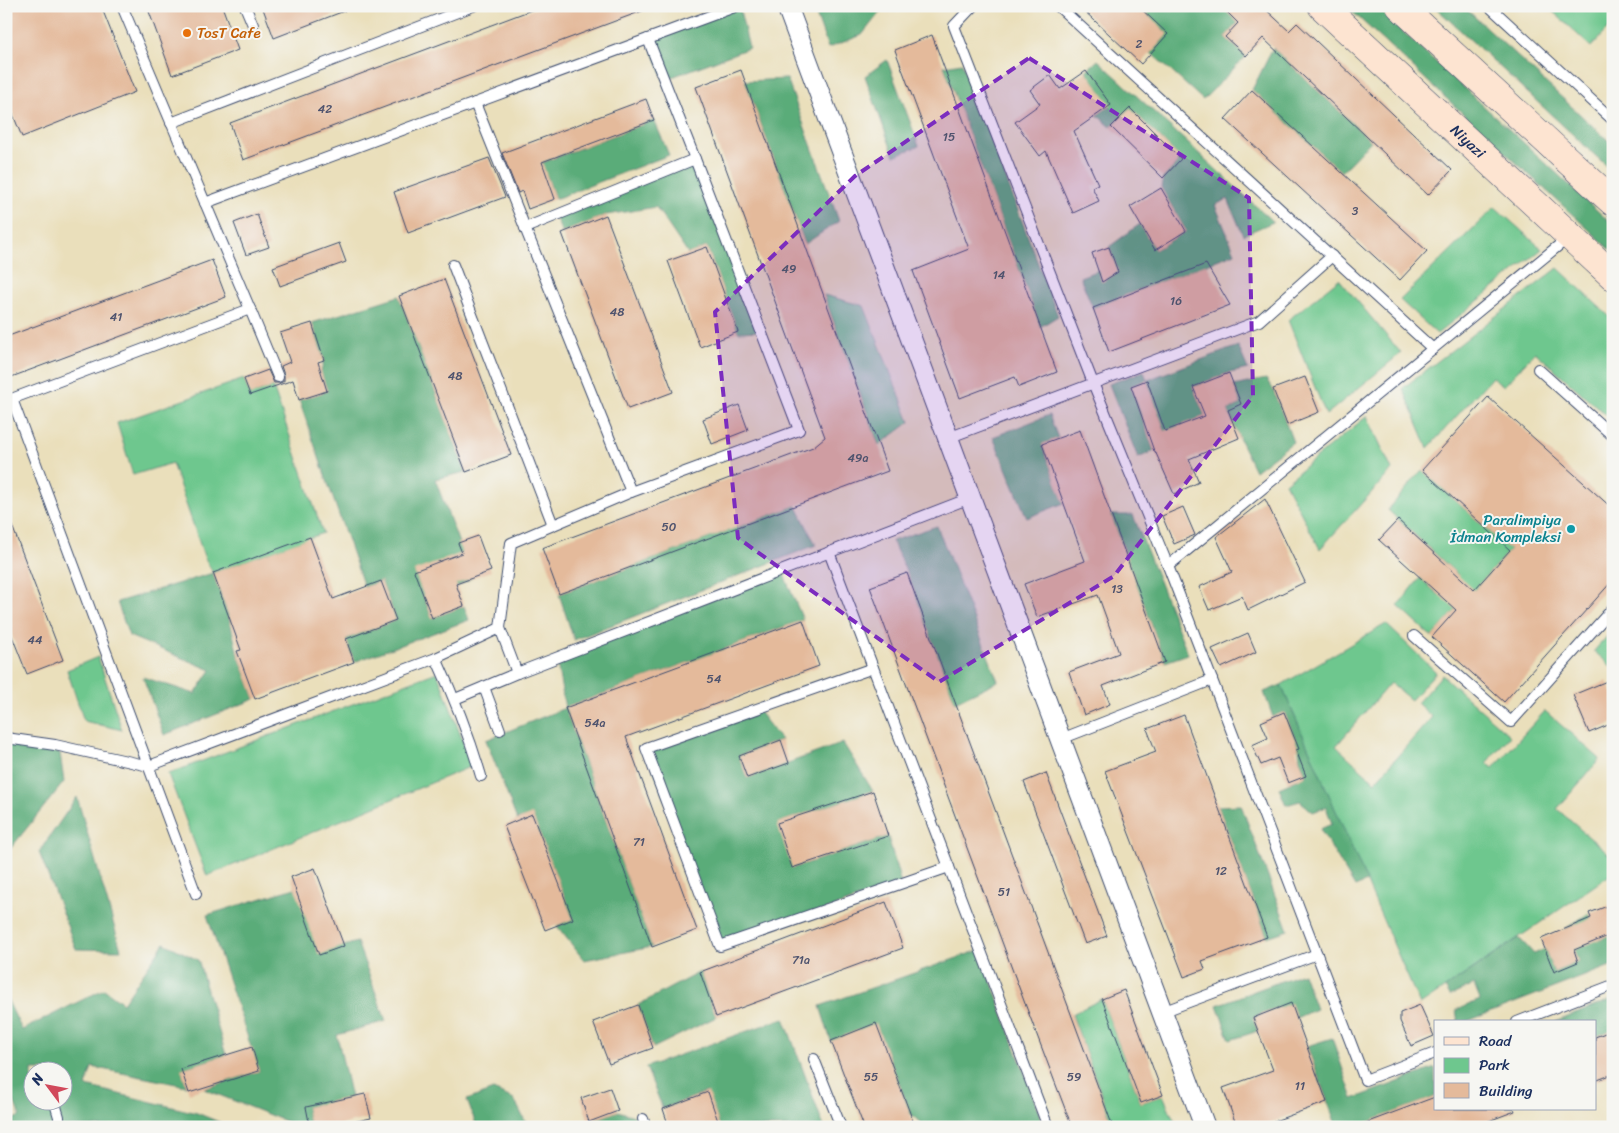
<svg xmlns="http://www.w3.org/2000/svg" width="1619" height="1133" font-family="Sriracha,sans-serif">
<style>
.green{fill:#6ec78e;stroke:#447b76}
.forest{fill:#5aac79;stroke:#3a6e6c;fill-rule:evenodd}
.building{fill:#e4ba9b}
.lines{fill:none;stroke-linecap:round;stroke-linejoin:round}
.lane-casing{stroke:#3a496c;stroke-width:12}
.street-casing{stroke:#3a496c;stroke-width:22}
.secondary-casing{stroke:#3a496c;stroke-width:29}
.lane{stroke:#fff;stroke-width:10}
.street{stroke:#fff;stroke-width:20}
.secondary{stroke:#fde4d1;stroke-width:28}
.marked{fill:#7b2cbf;fill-opacity:0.2;stroke:#7b2cbf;stroke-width:4;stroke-dasharray:10 6;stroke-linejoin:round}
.food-dot{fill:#e8710a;stroke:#f6f6f2;stroke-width:2}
.culture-dot{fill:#0f9aa8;stroke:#f6f6f2;stroke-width:2}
.labels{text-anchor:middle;stroke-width:4;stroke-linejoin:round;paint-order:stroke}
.number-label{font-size:12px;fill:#4d526d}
.food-label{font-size:15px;fill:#c56008;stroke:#f6f6f2;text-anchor:start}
.street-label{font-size:15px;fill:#1b2f5e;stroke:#f6f6f2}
.culture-label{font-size:15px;fill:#0d838f;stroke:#f6f6f2;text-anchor:end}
</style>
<rect width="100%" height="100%" fill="#f6f6f2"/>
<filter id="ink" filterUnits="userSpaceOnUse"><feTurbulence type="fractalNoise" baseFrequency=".02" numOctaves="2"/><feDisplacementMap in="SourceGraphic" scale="10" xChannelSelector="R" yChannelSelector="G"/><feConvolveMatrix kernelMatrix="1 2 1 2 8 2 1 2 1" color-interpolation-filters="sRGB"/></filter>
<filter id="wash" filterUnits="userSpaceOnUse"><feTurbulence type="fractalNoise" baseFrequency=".0096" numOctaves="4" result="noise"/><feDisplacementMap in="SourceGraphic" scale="20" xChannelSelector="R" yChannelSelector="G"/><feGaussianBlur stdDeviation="1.12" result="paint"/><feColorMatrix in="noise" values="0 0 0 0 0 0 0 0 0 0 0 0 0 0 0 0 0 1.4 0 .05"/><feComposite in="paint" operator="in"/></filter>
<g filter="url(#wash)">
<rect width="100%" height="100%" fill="#eadfbb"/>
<g class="green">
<path d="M1547 6H1613V23L1591 47Z"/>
<path d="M1495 207 1542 249 1437 334 1400 300Z"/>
<path d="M1558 268 1613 320V421L1535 352 1504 386 1492 377 1428 448 1403 388Z"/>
<path d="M1339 279 1401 353 1326 415 1288 320Z"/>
<path d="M824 295 864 306 910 422 879 445Z"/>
<path d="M244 379 250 395 273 387 323 533 213 573 204 556 172 463 133 475 117 423Z"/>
<path d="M1367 416 1392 470 1320 549 1285 483Z"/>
<path d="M1422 470 1510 550 1432 637 1398 606 1420 578 1439 595 1458 575 1388 510Z"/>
<path d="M1386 624 1436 672 1411 700 1390 683 1336 746 1375 782 1432 717 1417 703 1442 675 1510 736 1486 763 1493 768 1545 711 1600 759 1557 809 1613 858V873L1420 1005 1281 685Z"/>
<path d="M1613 630V668L1594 651Z"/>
<path d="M98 657 122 730 84 721 67 670Z"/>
<path d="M437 672 472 766 207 876 168 774Z"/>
<path d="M1102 999 1141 1103 1163 1095 1177 1127H1113L1072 1014Z"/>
</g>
<g class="forest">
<path d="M739 6 749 48 664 80 648 39Z"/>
<path d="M813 6H885L862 35 828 48Z"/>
<path d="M1138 6H1221L1238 23 1225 37 1246 56 1203 100 1151 53 1168 34Z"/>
<path d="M1346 6H1375L1613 225V252Z"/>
<path d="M1434 6H1463L1613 145V172Z"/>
<path d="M1273 48 1371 141 1341 172 1252 90Z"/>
<path d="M887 60 919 146 894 156 865 76Z"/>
<path d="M1098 60 1273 222 1243 235 1228 199 1215 205 1235 253 1093 308 1080 277 1115 264 1109 247 1140 224 1155 250 1186 231 1161 188 1163 178 1181 159 1130 108 1111 127 1097 115 1110 105 1086 71Z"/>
<path d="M962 63 1058 316 1040 327 944 66Z"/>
<path d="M787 79 839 221 805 244 745 81Z"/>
<path d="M654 120 669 155 555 199 547 176 515 173Z"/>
<path d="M695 159 761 331 738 332 707 247 688 254 656 207 606 215 562 233 555 216Z"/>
<path d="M399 296 466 472 435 479 472 578 456 587 415 572 432 618 464 606 469 620 354 662 346 639 396 620 381 581 364 587 299 400 327 391 321 372 324 359 312 323Z"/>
<path d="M1238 346 1248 369 1229 373 1193 387 1205 416 1192 421 1197 436 1170 445 1147 381 1131 386 1154 451 1138 458 1109 384 1144 371 1147 380Z"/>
<path d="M1266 379 1273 389 1293 442 1255 471 1239 438 1228 410 1241 404 1234 386Z"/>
<path d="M1049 415 1058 438 1042 445 1064 503 1027 518 993 437Z"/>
<path d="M796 505 816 545 574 640 559 594Z"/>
<path d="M1111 515H1133L1188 654 1165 662Z"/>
<path d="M937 526 998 681 955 702 907 573 892 541Z"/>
<path d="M782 570 803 620 565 708 652 947 584 960 557 926 573 919 532 815 517 820 486 740 565 708 556 658Z"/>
<path d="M213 573 230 621 237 651 255 699 164 735 143 677 195 694 211 670 129 636 117 602Z"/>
<path d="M1281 685 1367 882 1355 887 1320 829 1332 824 1326 807 1313 812 1300 801 1286 805 1279 788 1306 776 1300 759 1299 749 1284 712 1273 717 1264 692Z"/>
<path d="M757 709 781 740 739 756 747 778 843 743 873 791 778 823 793 868 888 836 901 884 720 946 646 748Z"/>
<path d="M6 744 60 753 64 782 6 854Z"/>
<path d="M77 797 121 950 76 949 39 852Z"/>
<path d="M1241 805 1288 930 1267 937 1218 806Z"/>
<path d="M295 888 344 946 357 942 386 1021 337 1035 351 1098 306 1107 310 1127H300L204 1089 259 1071 207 915Z"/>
<path d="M1589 913 1599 940 1613 934V965L1465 1022H1458L1456 1010 1480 1000 1474 985 1450 996 1445 988 1519 938 1534 954 1545 949 1554 972 1578 962 1565 929Z"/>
<path d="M164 943 198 960 226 1055 182 1069 186 1086 92 1067 86 1086 197 1113 231 1127H6V1123L20 1116 6 1082V997L22 1030 104 989 123 1003ZM32 1070H62V1100H32Z"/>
<path d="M980 950 1044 1127H925L910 1113 876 1024 831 1041 820 1006Z"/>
<path d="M700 972 716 1017 653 1048 638 1005Z"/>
<path d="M1303 973 1316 1009 1296 1018 1291 1004 1253 1017 1258 1031 1230 1040 1217 1005Z"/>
<path d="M1613 999V1030L1595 1037V1022H1555Z"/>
<path d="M784 1018 824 1127H720L707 1092 663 1109 646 1067Z"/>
<path d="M1332 1038 1353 1099 1435 1068V1097L1356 1127H1337L1307 1046Z"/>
<path d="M493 1090 514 1099 528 1127H477L467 1100Z"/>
<path d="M618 1111 643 1119 646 1127H585L589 1122Z"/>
</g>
<g id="blocks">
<g class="building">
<path d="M6 6H101L135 92 22 137 6 97Z"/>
<path d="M147 6H222L238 50 172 75Z"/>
<path d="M262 6H352V8L274 38Z"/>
<path d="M542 6H649L650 8 243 160 230 123Z"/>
<path d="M1079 6H1138L1168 34 1141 64Z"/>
<path d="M1221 6H1262L1289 31 1297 23 1452 170 1428 195 1263 38 1246 56 1225 37 1238 23Z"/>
<path d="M932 35 1057 372 1019 387 1015 377 960 398 913 271 969 249 895 50Z"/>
<path d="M741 70 888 471 559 594 542 548 813 447 825 437 696 87Z"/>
<path d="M1086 71 1111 105 1074 131 1098 184 1092 187 1099 201 1073 213 1046 151 1040 156 1015 122 1040 104 1030 90 1050 75 1060 89Z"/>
<path d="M1252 90 1427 251 1400 280 1225 119Z"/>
<path d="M646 99 654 120 542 162 555 199 528 209 522 191 518 193 502 153Z"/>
<path d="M1130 108 1181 159 1163 178 1111 127Z"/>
<path d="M489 158 505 197 408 233 394 192Z"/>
<path d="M1161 188 1186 231 1155 250 1130 207Z"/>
<path d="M257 214 269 247 246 255 234 223Z"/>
<path d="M606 215 673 392 628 409 562 233Z"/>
<path d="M339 243 346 262 280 286 273 267Z"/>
<path d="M707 247 738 332 700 347 668 261Z"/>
<path d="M1109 247 1118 272 1102 282 1092 253Z"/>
<path d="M212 260 226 297 6 379V337Z"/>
<path d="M1206 264 1230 305 1109 352 1093 308Z"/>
<path d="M444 279 511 455 466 472 399 296Z"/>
<path d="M312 323 324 360 318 362 327 391 299 400 293 380 250 395 244 379 268 370 274 383H280L284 381V375L281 366 290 362 280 333Z"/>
<path d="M1229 373 1241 404 1228 410 1239 438 1189 459 1199 482 1174 494 1155 451H1154L1131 386 1147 380 1165 431 1205 416 1193 387Z"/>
<path d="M1305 377 1319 412 1287 425 1273 389Z"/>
<path d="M1488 397 1613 509V580L1504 702 1432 637 1456 610 1379 540 1398 520 1474 590 1510 550 1422 470Z"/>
<path d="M739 405 748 430 712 444 703 419Z"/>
<path d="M1080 430 1165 662 1103 686 1110 704 1084 715 1069 672 1119 653 1098 595 1037 617 1024 584 1085 561 1042 444Z"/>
<path d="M1265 499 1305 582 1248 610 1242 596 1209 610 1199 587 1232 572 1216 537Z"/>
<path d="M1183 507 1195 535 1174 544 1162 516Z"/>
<path d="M6 515H8L63 660 27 674 6 621Z"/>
<path d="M478 536 491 571 456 584 464 606 432 618 414 571 462 553 458 543Z"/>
<path d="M310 537 333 599 381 581 396 620 346 639 354 662 255 699 237 651 241 650 213 573Z"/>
<path d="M907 573 1071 1014 1113 1127H1072L1024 1001 870 587Z"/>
<path d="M803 620 819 666 626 737 697 930 652 947 565 708Z"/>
<path d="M1248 633 1256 652 1221 668 1212 649Z"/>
<path d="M1607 681 1613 694V723L1589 733 1573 695Z"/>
<path d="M1284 712 1299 749 1296 750 1306 776 1288 783 1278 758 1261 765 1252 745 1268 738 1261 722Z"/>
<path d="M1184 715 1267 937 1202 961 1205 969 1184 977 1105 771 1156 752 1147 729Z"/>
<path d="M781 740 789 763 747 778 739 756Z"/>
<path d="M1046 773 1107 936 1085 944 1024 782Z"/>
<path d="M873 791 888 836 792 868 777 823Z"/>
<path d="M532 814 573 919 545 930 504 826Z"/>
<path d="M315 868 344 946 319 955 291 877Z"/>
<path d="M886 902 903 948 716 1017 700 972Z"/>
<path d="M1613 904V934L1574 950 1578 962 1554 972 1541 939 1591 918 1589 913Z"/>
<path d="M1124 990 1163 1095 1141 1103 1102 999Z"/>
<path d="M1291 1003 1327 1102 1258 1127H1237L1223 1088 1273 1070 1253 1018Z"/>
<path d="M638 1005 653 1048 609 1064 593 1022Z"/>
<path d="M1420 1005 1434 1036 1411 1046 1400 1021V1013Z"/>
<path d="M876 1023 910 1113 915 1127H864L831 1041Z"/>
<path d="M1613 1030V1074L1595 1081V1037Z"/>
<path d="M252 1047 259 1071 189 1093 181 1069Z"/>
<path d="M610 1088 618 1111 589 1122 581 1098Z"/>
<path d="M708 1092 720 1127H669L663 1109Z"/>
<path d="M365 1094 371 1118 331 1127H310L306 1107Z"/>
<path d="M1435 1097V1109H1514L1515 1111 1473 1127H1361L1360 1125Z"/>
</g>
</g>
</g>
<g filter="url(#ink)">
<use href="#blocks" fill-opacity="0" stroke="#3a496c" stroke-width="1"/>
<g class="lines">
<g class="lane-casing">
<g id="lane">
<path d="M245 6 253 25"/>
<path d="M973 6 954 26 1093 383 1168 566"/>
<path d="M1058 6 1433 349"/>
<path d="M1489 6 1613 120"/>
<path d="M648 39 695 159"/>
<path d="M171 123 473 6"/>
<path d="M205 203 737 6"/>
<path d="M525 228 695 159 799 430 631 492"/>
<path d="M453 265 553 525"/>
<path d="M250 309 278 377"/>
<path d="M1538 369 1613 436"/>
<path d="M12 399 196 894"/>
<path d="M6 401 250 309 122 6"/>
<path d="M948 438 1259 321 1332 256"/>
<path d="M829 552 1048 1127"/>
<path d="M500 628 517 673 970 498"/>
<path d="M1414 636 1511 722 1613 608"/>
<path d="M436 658 500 628 511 543 631 492 475 103"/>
<path d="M873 668 646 748 720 946 949 867"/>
<path d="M1212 680 1365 1080 1435 1053"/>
<path d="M484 687 500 730"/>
<path d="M455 699 517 673"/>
<path d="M6 738 55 745 149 766 436 658C454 697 469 735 481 776"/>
<path d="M1061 739 1212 680 1168 566 1569 237"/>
<path d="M1162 1012 1317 954"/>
<path d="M1517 1022 1613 985"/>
<path d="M814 1059 841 1127"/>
<path d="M54 1100 59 1117V1127"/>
<path d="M643 1119 646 1127"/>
</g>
</g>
<g class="street-casing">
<path id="street" d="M787 6 1205 1127"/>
</g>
<g class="secondary-casing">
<g id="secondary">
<path id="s1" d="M1322 6 1613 276"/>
<path d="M1400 6 1613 202"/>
</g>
</g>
<use href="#lane" class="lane"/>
<use href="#street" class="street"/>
<use href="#secondary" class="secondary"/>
</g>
</g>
<path class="marked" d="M1029 58 1249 198 1253 396 1114 576 939 682 738 538 715 312 855 176Z"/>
<circle class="food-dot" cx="187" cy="33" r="5"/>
<circle class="culture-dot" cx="1571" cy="529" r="5"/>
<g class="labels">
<g class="number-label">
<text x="1139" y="48">2</text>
<text x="325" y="113">42</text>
<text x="949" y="141">15</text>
<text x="1355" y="215">3</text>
<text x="789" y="273">49</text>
<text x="999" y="279">14</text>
<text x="1176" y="305">16</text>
<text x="617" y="316">48</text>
<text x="116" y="321">41</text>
<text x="455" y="380">48</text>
<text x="858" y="462">49a</text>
<text x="669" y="531">50</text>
<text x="1117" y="593">13</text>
<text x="35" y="644">44</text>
<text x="714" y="683">54</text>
<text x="595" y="727">54a</text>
<text x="639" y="846">71</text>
<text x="1221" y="875">12</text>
<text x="1004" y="896">51</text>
<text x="801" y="964">71a</text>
<text x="871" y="1081">55</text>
<text x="1074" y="1081">59</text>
<text x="1300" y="1090">11</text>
</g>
<g class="food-label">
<text x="197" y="38">TosT Cafe</text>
</g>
<g class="street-label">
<text dy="5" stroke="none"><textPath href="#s1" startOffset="199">Niyazi</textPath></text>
</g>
<g class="culture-label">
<text x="1561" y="525">Paralimpiya<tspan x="1561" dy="17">İdman Kompleksi</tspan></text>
</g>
</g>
<rect width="1619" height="1133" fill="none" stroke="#f6f6f2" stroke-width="25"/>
<rect x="1434" y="1020" width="162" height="90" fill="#f6f6f2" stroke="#9ea6b7"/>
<rect x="1444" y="1037" width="25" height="8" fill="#fde4d1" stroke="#9ea6b7"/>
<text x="1479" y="1046" font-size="15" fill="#1b2f5e">Road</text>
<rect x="1444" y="1058" width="25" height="15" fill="#6ec78e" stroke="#9ea6b7"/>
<text x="1479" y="1070" font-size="15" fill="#1b2f5e">Park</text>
<rect x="1444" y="1083" width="25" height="15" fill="#e4ba9b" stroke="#9ea6b7"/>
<text x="1479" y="1096" font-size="15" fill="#1b2f5e">Building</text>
<g transform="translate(48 1086) rotate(302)"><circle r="24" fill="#f6f6f2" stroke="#9ea6b7"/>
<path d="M0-4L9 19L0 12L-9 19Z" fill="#d1495b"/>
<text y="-8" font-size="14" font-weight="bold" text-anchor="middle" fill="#1b2f5e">N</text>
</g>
</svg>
